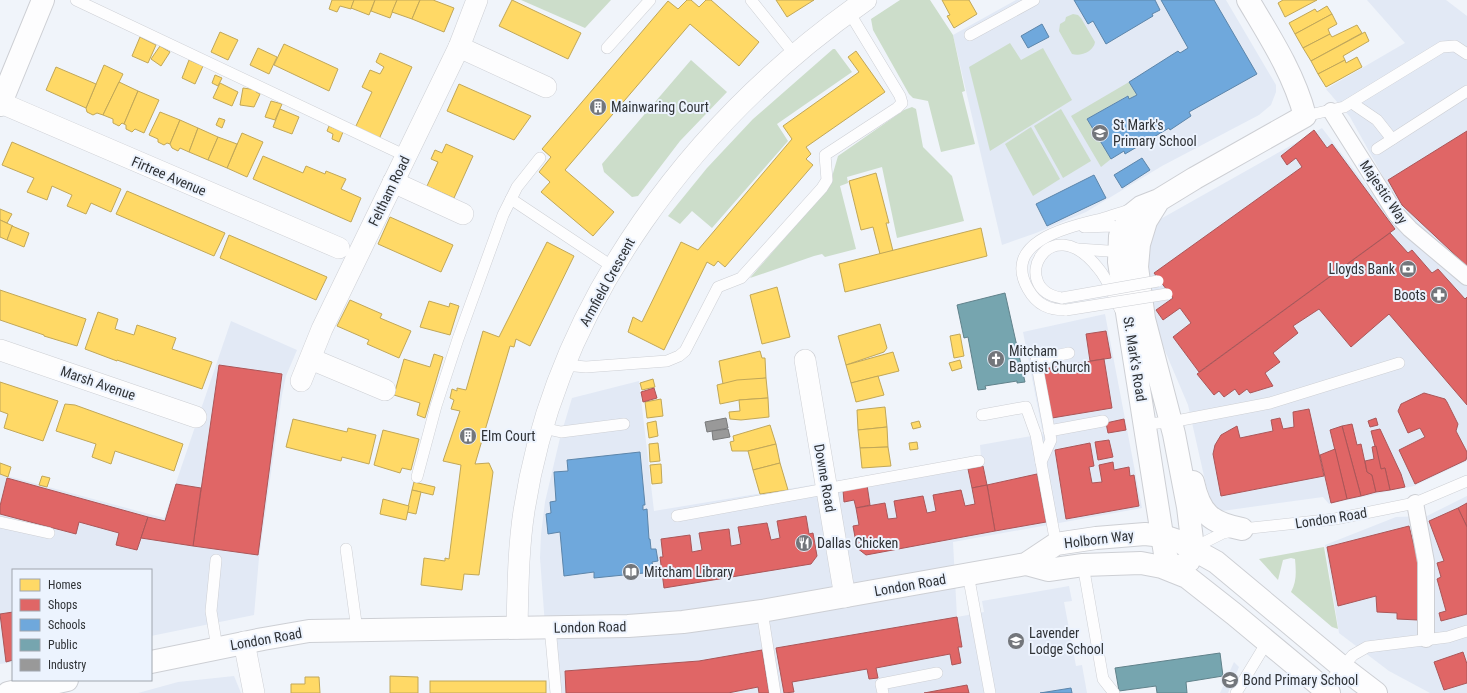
<svg xmlns="http://www.w3.org/2000/svg" width="1467" height="693" font-family="'Roboto Condensed',sans-serif">
<style>
.built{fill:#e2e9f5}
.green{fill:#ccddca}
.homes{fill:#ffd966;stroke:#c1a758}
.shops{fill:#e06666;stroke:#ab5658}
.schools{fill:#6fa8dc;stroke:#5c85aa}
.public{fill:#76a5af;stroke:#61828b}
.industry{fill:#999;stroke:#797a7b}
.lines{fill:none;stroke-linecap:round;stroke-linejoin:round}
.service-casing{stroke:#cdcfd4;stroke-width:12}
.pedestrian-casing{stroke:#cdcfd4;stroke-width:18}
.minor-casing{stroke:#cdcfd4;stroke-width:22}
.tertiary-casing{stroke:#cdcfd4;stroke-width:24}
.primary-casing{stroke:#cdcfd4;stroke-width:24}
.service{stroke:#fdfdfe;stroke-width:11}
.pedestrian{stroke:#fdfdfe;stroke-width:16}
.minor{stroke:#fdfdfe;stroke-width:21}
.tertiary{stroke:#fdfdfe;stroke-width:22}
.primary{stroke:#fdfdfe;stroke-width:22}
.service-bridge-casing{stroke:#cdcfd4;stroke-width:12;stroke-linecap:butt}
.service-bridge{stroke:#fdfdfe;stroke-width:11}
.labels{text-anchor:middle;stroke-width:4;stroke-linejoin:round;paint-order:stroke}
.poi-label{font-size:14px;fill:#2f3236;stroke:#ecf3fe;text-anchor:start}
.street-label{font-size:14px;fill:#2f3236;stroke:#ecf3fe}
</style>
<rect width="100%" height="100%" fill="#f0f4fa"/>
<g class="built">
<path d="M1016 0H1226L1276 85V92L1271 105 1259 115 1162 166 1086 212 1036 233 1002 245 953 35Z"/>
<path d="M1367 0H1446L1467 16V270L1404 214 1350 117 1326 89 1405 43Z"/>
<path d="M1322 128 1404 235 1467 286V461L1414 486 1329 504 1323 497 1215 512 1206 485 1188 405 1151 318 1145 263 1157 221Z"/>
<path d="M1105 314 1142 508 953 542 957 617 984 612 982 601 1069 586 1072 601 1064 602 1076 666 1082 665 1087 693H550L540 558 541 534 545 502 560 438 572 398 639 381 654 511 981 457 980 445 1043 434 1023 332Z"/>
<path d="M231 321 297 350 286 376 282 395 259 558 254 615 151 636V570H13V662L0 664V474L164 518Z"/>
<path d="M1467 496V693H1430L1389 671 1339 633 1325 545 1396 517 1427 516Z"/>
<path d="M1234 662 1239 667 1228 693H1220Z"/>
<path d="M234 676 241 693H138L178 682Z"/>
</g>
<g class="green">
<path d="M521 0H611L585 28Z"/>
<path d="M900 0H930L953 35 965 91 962 92 975 144 941 152 928 101 913 98 909 94 873 30 871 19Z"/>
<path d="M1073 14 1078 15 1081 18 1095 42C1094 51 1081 57 1072 54L1059 31 1060 24 1065 21 1066 17Z"/>
<path d="M1010 43 1021 60 1043 48 1072 100 990 151 969 67Z"/>
<path d="M833 49H835L852 72 777 124 788 141 712 228 692 211 680 224 668 216 707 168 753 119Z"/>
<path d="M691 60 727 92 680 141 638 196 632 197 604 172 602 164Z"/>
<path d="M1129 82 1137 95 1129 99 1127 96 1087 119 1111 159 1101 167 1071 116Z"/>
<path d="M912 107 916 109 923 147 952 176 964 221 897 238 882 167 847 177 848 183 840 186 856 249 825 257 822 254 814 256 750 278 829 187 838 156 904 110Z"/>
<path d="M1061 109 1091 161 1063 178 1034 126Z"/>
<path d="M1031 127 1060 179 1033 196 1005 144Z"/>
<path d="M1324 547 1338 629 1332 627 1291 592C1297 581 1296 571 1295 559L1291 558 1283 560 1278 580 1259 559Z"/>
</g>
<g class="homes">
<path d="M332 0H354L351 9 340 6 337 12 329 9Z"/>
<path d="M354 0H375L369 15 351 8Z"/>
<path d="M375 0H397L390 18 371 11Z"/>
<path d="M397 0H420L412 19 392 12Z"/>
<path d="M420 0H433L454 8 444 32 412 19Z"/>
<path d="M512 0 581 33 568 59 499 26Z"/>
<path d="M687 0H691L699 7 706 0H711L759 42 739 66 690 24 565 170 614 212 593 236 541 192 550 182 539 172 551 157 542 149 668 1 678 9Z"/>
<path d="M776 0H814L787 17Z"/>
<path d="M942 0H969L977 14 954 28 947 16 950 15Z"/>
<path d="M1283 0H1317L1285 17 1278 3Z"/>
<path d="M1327 6 1332 14 1295 34 1289 23 1315 9 1317 12Z"/>
<path d="M1332 14 1337 24 1328 29 1330 34 1303 48 1295 34Z"/>
<path d="M1357 25 1362 33 1311 61 1303 48 1330 34 1332 37Z"/>
<path d="M220 32 238 40 228 60 211 52Z"/>
<path d="M1365 32 1369 41 1343 56 1345 60 1318 74 1311 61Z"/>
<path d="M140 37 156 45 148 63 132 56Z"/>
<path d="M284 44 338 69 329 91 274 65Z"/>
<path d="M160 46 170 52 161 66 151 59Z"/>
<path d="M258 48 277 57 269 74 250 65Z"/>
<path d="M856 51 885 92 806 147 811 154 806 159 813 165 725 267 718 261 714 266 707 262 664 350 628 332 633 317 642 322 681 242 698 250 792 139 783 126 859 72 848 57Z"/>
<path d="M380 53 412 67 379 139 355 128 372 92 362 87 370 70 380 74 384 67 376 62Z"/>
<path d="M1357 57 1362 67 1326 87 1318 74 1345 60 1346 63Z"/>
<path d="M189 60 203 66 195 84 182 78Z"/>
<path d="M104 65 123 74 103 115 97 113 93 115 87 112 86 108Z"/>
<path d="M56 67 96 84 86 108 46 90Z"/>
<path d="M215 75 222 78 218 86 212 83Z"/>
<path d="M119 82 138 91 124 124 122 123 119 126 113 123V119L103 115Z"/>
<path d="M220 83 238 92 232 106 213 98Z"/>
<path d="M459 84 531 116 514 140 447 111Z"/>
<path d="M243 88 257 90 256 92 260 94 254 107 240 105Z"/>
<path d="M138 91 159 100 144 133 135 129 132 132 126 129V125L124 124Z"/>
<path d="M271 101 282 104 275 120 265 117Z"/>
<path d="M280 109 299 117 292 134 273 127Z"/>
<path d="M160 112 180 120 170 144 167 143 164 145 158 142V139L149 135Z"/>
<path d="M219 118 225 120 222 128 216 125Z"/>
<path d="M180 120 198 128 189 152 180 148 178 151 172 148 170 144Z"/>
<path d="M329 126 343 132 339 142 332 139 333 134 327 131Z"/>
<path d="M198 128 218 137 208 160 189 152Z"/>
<path d="M242 133 263 142 247 177 227 168Z"/>
<path d="M218 137 237 144 227 168 208 160Z"/>
<path d="M12 142 121 189 111 212 91 203 86 214 67 206 72 195 52 186 47 200 27 192 34 178 2 165Z"/>
<path d="M446 144 473 156 454 198 427 186 438 162 431 159 435 150 442 153Z"/>
<path d="M263 156 303 173 306 166 325 174 326 171 346 179 341 189 361 198 351 222 253 179Z"/>
<path d="M876 173 889 223H886L893 251 880 254 873 227 861 230 849 181Z"/>
<path d="M127 191 225 233 214 256 116 214Z"/>
<path d="M0 209 12 214 7 223 0 220Z"/>
<path d="M390 217 453 245 441 272 378 244Z"/>
<path d="M0 220 13 226 7 240 0 237Z"/>
<path d="M12 226 29 233 24 247 7 240Z"/>
<path d="M981 228 987 256 845 292 839 264Z"/>
<path d="M229 235 327 277 316 300 220 258Z"/>
<path d="M547 242 574 256 530 346 516 339 514 347 510 346 475 464 489 463 493 472 479 575 464 574 462 590 421 585 424 558 445 561V558L449 559 461 465 443 461 460 411 451 409 454 400 450 398 452 389 457 391V388L466 390 483 331 499 337Z"/>
<path d="M777 287 790 337 762 344 750 295Z"/>
<path d="M0 290 86 319 77 346 44 336V335L0 320Z"/>
<path d="M350 300 382 314 380 318 411 331 399 358 367 344 369 340 337 326Z"/>
<path d="M429 301 449 307 450 303 459 306 450 335 420 327Z"/>
<path d="M98 312 118 319 115 329 134 335 137 325 176 338 172 349 212 362 202 389 117 360V361L85 349Z"/>
<path d="M880 324 887 348 884 352 846 365 838 336Z"/>
<path d="M960 334 964 356 954 358 950 336Z"/>
<path d="M760 351 762 358H765L766 378 723 384 719 361Z"/>
<path d="M893 352 899 371 851 383 846 365Z"/>
<path d="M434 354 443 357 425 418 417 415 420 403 394 395 404 359 430 367Z"/>
<path d="M960 360 962 368 952 371 949 363Z"/>
<path d="M878 376 884 395 856 402 851 383Z"/>
<path d="M766 378 768 398 739 400 720 404 717 385 737 380Z"/>
<path d="M653 379 655 387 642 390 640 383Z"/>
<path d="M0 382 58 401 43 441 4 428 8 414 0 411Z"/>
<path d="M768 398 769 417 741 420 730 419 729 412 740 411 739 400Z"/>
<path d="M661 399 663 416 647 418 645 402Z"/>
<path d="M65 404 75 405 183 444 174 471 115 451 111 464 92 457 96 444 56 431Z"/>
<path d="M885 407 887 427 858 430 857 410Z"/>
<path d="M293 419 347 432 348 428 376 435 369 464 342 457 341 461 286 447Z"/>
<path d="M656 421 658 436 649 438 647 423Z"/>
<path d="M919 421 921 427 913 429 911 423Z"/>
<path d="M770 425 776 444 748 451H732L730 442 734 441 733 436Z"/>
<path d="M887 427 888 447 860 448 858 430Z"/>
<path d="M383 430 419 439 411 470 402 468 400 473 374 465Z"/>
<path d="M917 442 918 449 910 450 909 443Z"/>
<path d="M658 443 660 461 650 462 649 444Z"/>
<path d="M776 444 780 463 753 470 748 451Z"/>
<path d="M888 447 891 466 862 468 860 448Z"/>
<path d="M0 463 11 467 8 477 0 474Z"/>
<path d="M780 463 788 490 760 494 753 470Z"/>
<path d="M661 464 662 483 652 484 650 465Z"/>
<path d="M42 476 50 478 47 487 39 485Z"/>
<path d="M414 482 435 487 433 495 412 490Z"/>
<path d="M412 490 421 492 416 514 407 512Z"/>
<path d="M383 499 409 506 406 520 380 514Z"/>
<path d="M390 676 418 677V693H390Z"/>
<path d="M305 677H319L320 693H291V684H305Z"/>
<rect x="430" y="681" width="116" height="12"/>
</g>
<g class="shops">
<path d="M1314 130 1327 148 1332 144 1395 229 1199 372 1173 337 1191 323 1180 308 1163 320 1156 310 1173 298 1154 273 1302 167 1296 158 1287 165 1281 156Z"/>
<path d="M1467 131V266L1402 205 1388 180Z"/>
<path d="M1390 233 1408 253 1412 250 1432 273 1438 269 1465 299 1467 297V405L1389 314 1351 347 1319 309 1293 326 1298 333 1273 353 1280 362 1265 373 1273 386 1250 393 1247 389 1239 395 1235 389 1224 397 1219 391 1214 395 1197 374Z"/>
<path d="M1106 331 1111 358 1090 361 1086 334Z"/>
<path d="M1104 359 1112 408 1052 418 1043 369Z"/>
<path d="M219 365 282 374 258 555 193 546Z"/>
<path d="M654 388 657 398 643 402 641 392Z"/>
<path d="M1424 393 1445 399 1447 402 1458 424 1456 431 1467 452V456L1466 460 1415 484 1399 450 1425 437 1420 428 1408 433 1398 411 1401 404Z"/>
<path d="M1309 409 1324 476 1221 496 1213 454 1215 445 1221 435 1237 426 1240 438 1273 431 1271 420 1280 418 1283 429 1294 427 1293 412Z"/>
<path d="M1376 418 1378 425 1370 427 1368 421Z"/>
<path d="M1124 419 1126 430 1108 433 1106 423Z"/>
<path d="M1352 424 1357 445 1361 444 1367 472 1372 475 1376 492 1361 496 1342 426Z"/>
<path d="M1342 426 1361 496 1347 499 1330 430Z"/>
<path d="M1380 429 1401 474 1405 487 1390 490 1385 468 1381 469 1371 431Z"/>
<path d="M1109 440 1113 457 1098 460 1095 442Z"/>
<path d="M1090 443 1094 466 1089 467 1092 483 1102 482 1099 465 1113 462 1114 470 1129 467 1130 476 1134 475 1139 506 1066 519 1055 450Z"/>
<path d="M1376 446 1381 469 1385 468 1390 490 1376 492 1372 475 1367 472 1365 461 1374 459 1372 447Z"/>
<path d="M1335 449 1347 499 1331 503 1320 455Z"/>
<path d="M983 466 987 485 972 488 968 469Z"/>
<path d="M1037 474 1046 522 995 531 987 485Z"/>
<path d="M7 478 148 517 137 550 116 545 119 533 79 522 76 534 0 514V506Z"/>
<path d="M176 484 201 488 193 546 141 538 148 517 165 521Z"/>
<path d="M867 485 870 505 856 508 854 500 844 502 843 490Z"/>
<path d="M987 485 995 531 866 555 857 548 853 526 859 525 856 508 885 503 888 519 897 518 894 501 923 496 927 513 936 511 933 495 961 490 965 506 975 504 972 488Z"/>
<path d="M1467 503V527L1458 508Z"/>
<path d="M1458 508 1467 527V614L1441 621 1439 613 1446 611 1437 579 1441 577 1437 563 1444 561 1429 521Z"/>
<path d="M806 516 809 534 813 533 817 556 811 564 664 588 660 557H663L661 539 690 535 692 552 702 550 699 533 729 529 731 546 741 544 738 527 767 523 771 540 780 538 777 521Z"/>
<path d="M1409 526 1418 562V620L1397 619V613L1377 612 1376 596 1338 606 1327 547Z"/>
<path d="M13 612V660L6 662 0 614Z"/>
<path d="M957 617 962 647H958L961 663 952 665 950 654 876 668 878 678 869 679 867 669 792 682 794 692 784 693 776 648Z"/>
<path d="M762 650 769 693H759L758 687 728 693H566L565 671 699 661Z"/>
<path d="M1463 652 1467 664V683L1444 690 1434 662Z"/>
<path d="M967 685 969 693H924Z"/>
</g>
<g class="schools">
<path d="M1074 0H1155L1160 10 1152 14 1153 16 1106 44 1093 21 1088 24Z"/>
<path d="M1161 0H1214L1257 74 1189 112 1191 116 1170 130 1169 128 1125 154 1124 151 1111 159 1087 119 1128 96 1129 99 1137 95 1129 82 1178 51 1180 53 1188 48Z"/>
<path d="M1042 24 1049 37 1028 48 1021 36Z"/>
<path d="M1142 158 1150 170 1122 188 1114 175Z"/>
<path d="M1094 175 1106 198 1047 226 1036 204Z"/>
<path d="M640 452 645 505H643V510L647 509 649 539H650L651 549H656L658 561 652 562 654 572 594 578V572L564 576 560 532 548 534 546 514 551 513 550 502 556 501 554 472 568 471 567 460Z"/>
<path d="M1071 688 1072 693H1040Z"/>
</g>
<g class="public">
<path d="M1005 293 1025 382 1017 383V381L985 386 986 389 978 390 968 337 964 338 957 305Z"/>
<path d="M1220 653 1223 676 1186 682 1187 693H1157L1156 686 1119 691 1115 668Z"/>
</g>
<g class="industry">
<path d="M726 418 728 428 707 432 705 422Z"/>
<path d="M728 429 730 437 713 440 712 431Z"/>
</g>
<g class="lines">
<g class="service-casing">
<g id="service">
<path d="M76 0 406 156"/>
<path d="M751 0 795 55"/>
<path d="M970 35 1034 0"/>
<path d="M607 48 650 0"/>
<path d="M1352 103 1377 120 1392 139"/>
<path d="M1305 116 1344 107 1442 47 1455 46 1467 54"/>
<path d="M1377 149 1467 91"/>
<path d="M511 199 613 267"/>
<path d="M1084 227 1112 226 1126 231"/>
<path d="M1078 249 1123 252"/>
<path d="M1062 298C1007 290 1048 205 1098 268 1108 279 1113 295 1120 309"/>
<path d="M1066 310C1049 310 1037 305 1028 289 1001 241 1069 227 1101 219 1112 216 1122 212 1133 209"/>
<path d="M564 365 586 367 667 361 679 356 685 351 718 287 741 278 822 188 827 180 825 155 897 108 902 103 900 96 849 12"/>
<path d="M982 415 1026 407 1036 435 1056 544"/>
<path d="M1145 424 1171 422 1270 403 1399 363"/>
<path d="M543 428 561 432 624 424"/>
<path d="M1049 431 1103 421"/>
<path d="M1041 462 1051 440 1036 360 1069 353"/>
<path d="M417 477 436 406 458 339 503 215 517 187 540 158"/>
<path d="M677 516 979 461"/>
<path d="M0 522 49 533"/>
<path d="M1193 548 1223 533 1242 529 1335 519 1415 503 1467 481"/>
<path d="M346 549 357 630"/>
<path d="M216 560 211 611 217 648"/>
<path d="M1083 565 1103 679 1114 693"/>
<path d="M968 574 990 693"/>
<path d="M762 611 775 693"/>
<path d="M550 627 556 693"/>
<path d="M1323 689 1353 655 1367 647 1448 637 1467 631"/>
<path d="M883 693 881 684 937 673"/>
<path d="M1236 693 1267 642"/>
</g>
</g>
<g class="pedestrian-casing">
<g id="pedestrian">
<path d="M1331 111 1396 214 1410 229 1467 277"/>
<path d="M1415 503 1426 562V639"/>
</g>
</g>
<g class="minor-casing">
<g id="minor">
<path d="M459 47 546 87"/>
<path d="M1 103 339 248"/>
<path d="M393 182 463 214"/>
<path d="M0 350 196 417"/>
<path d="M311 359 385 390"/>
<path d="M805 360 845 597"/>
<path d="M301 381 322 329 459 47 477 0"/>
<path d="M517 628C518 589 518 550 524 511 556 301 695 119 866 0"/>
<path d="M244 642 254 693"/>
</g>
</g>
<g class="tertiary-casing">
<g id="tertiary">
<path d="M0 105 43 0"/>
<path d="M1159 200 1146 221 1139 244 1137 267 1144 319 1174 434 1188 507 1193 548 1189 561 1173 571 1165 554 1119 262 1120 236 1131 215 1141 207 1159 200 1195 178 1305 116C1294 74 1270 37 1248 0"/>
<path d="M1193 482C1200 514 1211 523 1242 529"/>
</g>
</g>
<g class="primary-casing">
<g id="primary">
<path d="M1026 564 1048 570 1083 565 1141 563 1162 567 1187 577 1234 614 1329 693"/>
<path d="M151 662 263 639 309 631 628 626 683 622 762 611 1026 564 1056 544 1096 538 1145 534 1163 536 1178 541 1216 562 1342 667 1376 693"/>
<path d="M8 693 67 680"/>
</g>
</g>
<use href="#service" class="service"/>
<use href="#pedestrian" class="pedestrian"/>
<use href="#minor" class="minor"/>
<use href="#tertiary" class="tertiary"/>
<use href="#primary" class="primary"/>
<g class="service-bridge-casing">
<g id="service-bridge">
<path d="M1062 298 1158 281"/>
<path d="M1066 310 1167 294"/>
</g>
</g>
<use href="#service-bridge" class="service-bridge"/>
</g>
<defs>
<g id="building-disc" transform="scale(0.9)"><circle r="9.5" fill="#73767b" stroke="#ecf3fe"/><path d="M-4-6H4V6H1V3H-1V6H-4ZM-2.5-4.3h1.7v1.8h-1.7ZM.8-4.3h1.7v1.8H.8ZM-2.5-1h1.7V.8h-1.7ZM.8-1h1.7V.8H.8Z" fill="#fff"/></g>
<g id="school-disc" transform="scale(0.9)"><circle r="9.5" fill="#73767b" stroke="#ecf3fe"/><path d="M0-5L7-2L0 1L-7-2ZM-4 1L0 2.5L4 1V4Q0 6-4 4Z" fill="#fff"/></g>
<g id="bank-disc" transform="scale(0.9)"><circle r="9.5" fill="#73767b" stroke="#ecf3fe"/><path d="M-6-4H6V4H-6ZM0-2.3a2.3 2.3 0 1 0 0 4.6a2.3 2.3 0 1 0 0-4.6Z" fill="#fff"/></g>
<g id="pharmacy-disc" transform="scale(0.9)"><circle r="9.5" fill="#73767b" stroke="#ecf3fe"/><path d="M-2-6h4v4h4v4h-4v4h-4v-4h-4v-4h4Z" fill="#fff"/></g>
<g id="church-disc" transform="scale(0.9)"><circle r="9.5" fill="#73767b" stroke="#ecf3fe"/><path d="M-1.2-6h2.4v3.5h3.3v2.4h-3.3V6h-2.4V-.1h-3.3v-2.4h3.3Z" fill="#fff"/></g>
<g id="restaurant-disc" transform="scale(0.9)"><circle r="9.5" fill="#73767b" stroke="#ecf3fe"/><path d="M-5-6h1v4h1v-4h1v4h1v-4h1v5L-1.5 .5V6h-2V.5L-5-1ZM5-6V6H3V1.5H1.5Q1.5-4 5-6Z" fill="#fff"/></g>
<g id="library-disc" transform="scale(0.9)"><circle r="9.5" fill="#73767b" stroke="#ecf3fe"/><path d="M-6-4Q-3-5.5-.7-3.5V5Q-3 3-6 4ZM6-4Q3-5.5 .7-3.5V5Q3 3 6 4Z" fill="#fff"/></g>
</defs>
<g fill-rule="evenodd">
<use href="#building-disc" x="598" y="107"/>
<use href="#school-disc" x="1100" y="133"/>
<use href="#bank-disc" x="1408" y="269"/>
<use href="#pharmacy-disc" x="1439" y="295"/>
<use href="#church-disc" x="996" y="359"/>
<use href="#building-disc" x="468" y="436"/>
<use href="#restaurant-disc" x="804" y="543"/>
<use href="#library-disc" x="631" y="572"/>
<use href="#school-disc" x="1016" y="641"/>
<use href="#school-disc" x="1230" y="680"/>
</g>
<g class="labels">
<g class="poi-label">
<text x="611" y="112">Mainwaring Court</text>
<text x="1113" y="130">St Mark's<tspan x="1113" dy="16">Primary School</tspan></text>
<text x="1395" y="274" text-anchor="end">Lloyds Bank</text>
<text x="1426" y="300" text-anchor="end">Boots</text>
<text x="1009" y="356">Mitcham<tspan x="1009" dy="16">Baptist Church</tspan></text>
<text x="481" y="441">Elm Court</text>
<text x="817" y="548">Dallas Chicken</text>
<text x="644" y="577">Mitcham Library</text>
<text x="1029" y="638">Lavender<tspan x="1029" dy="16">Lodge School</tspan></text>
<text x="1243" y="685">Bond Primary School</text>
</g>
<g class="street-label">
<text transform="translate(169 176) rotate(23)" y="5">Firtree Avenue</text>
<text transform="translate(389 191) rotate(-64)" y="5">Feltham Road</text>
<text transform="translate(1384 192) rotate(56)" y="5">Majestic Way</text>
<text transform="translate(607 282) rotate(-61)" y="5">Armfield Crescent</text>
<text transform="translate(1135 359) rotate(81)" y="5">St. Mark's Road</text>
<text transform="translate(98 383) rotate(19)" y="5">Marsh Avenue</text>
<text transform="translate(825 478) rotate(80)" y="5">Downe Road</text>
<text transform="translate(1331 518) rotate(-9)" y="5">London Road</text>
<text transform="translate(1099 539) rotate(-7)" y="5">Holborn Way</text>
<text transform="translate(910 585) rotate(-10)" y="5">London Road</text>
<text transform="translate(590 627) rotate(-1)" y="5">London Road</text>
<text transform="translate(266 639) rotate(-10)" y="5">London Road</text>
</g>
</g>
<rect x="12" y="569" width="140" height="112" fill="#ecf3fe" stroke="#a0a6ae"/>
<rect x="20" y="579" width="20" height="12" fill="#ffd966" stroke="#a0a6ae"/>
<text x="48" y="589" font-size="12" fill="#2f3236">Homes</text>
<rect x="20" y="599" width="20" height="12" fill="#e06666" stroke="#a0a6ae"/>
<text x="48" y="609" font-size="12" fill="#2f3236">Shops</text>
<rect x="20" y="619" width="20" height="12" fill="#6fa8dc" stroke="#a0a6ae"/>
<text x="48" y="629" font-size="12" fill="#2f3236">Schools</text>
<rect x="20" y="639" width="20" height="12" fill="#76a5af" stroke="#a0a6ae"/>
<text x="48" y="649" font-size="12" fill="#2f3236">Public</text>
<rect x="20" y="659" width="20" height="12" fill="#999999" stroke="#a0a6ae"/>
<text x="48" y="669" font-size="12" fill="#2f3236">Industry</text>
</svg>
